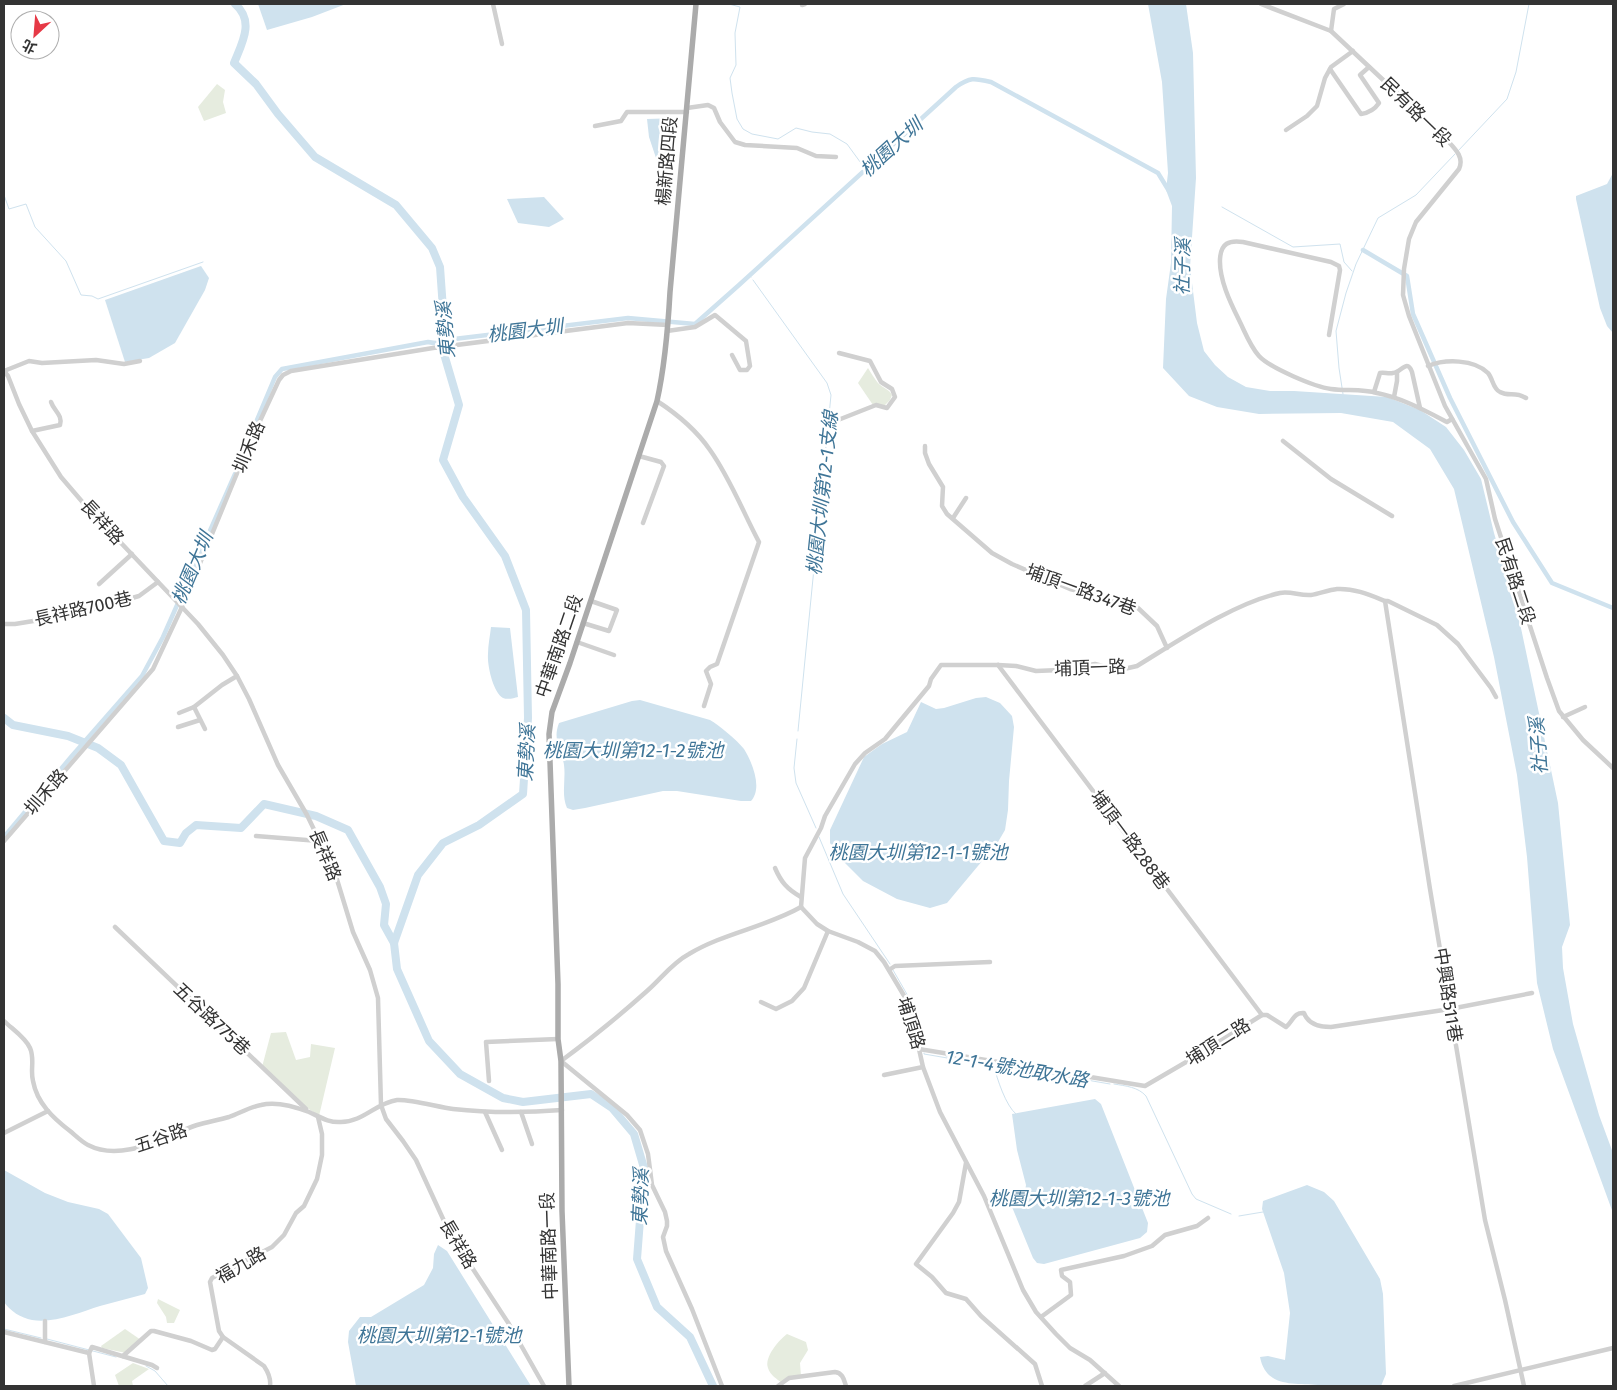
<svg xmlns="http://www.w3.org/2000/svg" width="1617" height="1390" font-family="'Fira Sans','Noto Sans TC',sans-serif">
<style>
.green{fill:#e6ecdf}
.water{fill:#cfe2ee}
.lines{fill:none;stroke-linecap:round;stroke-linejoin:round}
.stream{stroke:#cfe2ee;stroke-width:1}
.canal{stroke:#cfe2ee;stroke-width:4.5}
.river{stroke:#cfe2ee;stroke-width:8}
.minor{stroke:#d0d0d0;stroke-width:4.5}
.major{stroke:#ababab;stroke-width:5.5}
.labels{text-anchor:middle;stroke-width:5;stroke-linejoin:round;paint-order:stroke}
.street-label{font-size:18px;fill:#333;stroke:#fff}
.water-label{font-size:19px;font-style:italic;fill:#3f7597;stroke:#fff}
</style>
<rect width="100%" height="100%" fill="#fff"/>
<g class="green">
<path d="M217 84 225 90 223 102 226 113 204 121 198 107Z"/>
<path d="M868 368C871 373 874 378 878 383 883 388 889 389 892 395L890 400 884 406 873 405 858 383Z"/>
<path d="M286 1032 296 1060 310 1057 311 1044 335 1048 319 1116 306 1107 262 1067 271 1033Z"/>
<path d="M158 1299 180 1310 174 1323H167L166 1317 157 1303Z"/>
<path d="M125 1329 141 1340 126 1353 102 1348 101 1346Z"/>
<path d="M787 1334 806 1342 808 1350 800 1363 801 1376 782 1383C777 1379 770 1375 768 1368 764 1357 779 1340 787 1334Z"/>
<path d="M133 1363 149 1369 132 1381 133 1386H119L115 1375Z"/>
</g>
<g class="water">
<path d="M258 4H346L312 17 267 30Z"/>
<path d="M1148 4H1186L1193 53 1196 178 1190 267 1197 323 1204 351 1215 365 1228 377 1246 387 1270 391H1294L1387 397 1420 410 1446 427 1464 450 1481 479 1494 533 1518 614 1558 803 1570 925 1562 947 1563 968 1573 1024 1599 1115 1613 1153V1213L1553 1049 1537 983 1527 857 1517 775 1494 657 1454 489 1430 449 1393 422 1341 413 1259 414 1217 407 1189 396 1163 368 1166 299 1171 263 1172 206 1166 190 1168 173 1162 82Z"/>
<path d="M678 118 674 166 668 168 657 161 649 137 647 119Z"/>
<path d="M1613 173V333L1607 326 1600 308 1576 199V196L1607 184Z"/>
<path d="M544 197 564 219 549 227 518 223 507 199Z"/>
<path d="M201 266 209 278 205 290 175 343 149 358 125 362 105 300Z"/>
<path d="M491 627 510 628 518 697C514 698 508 700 503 698 493 692 487 665 488 654 488 645 490 636 491 627Z"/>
<path d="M986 697 1000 703 1012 716 1014 727 1009 781 1008 810 1005 830 998 842 947 903 930 908 897 899 863 881 840 858 830 843V830L864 757 882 744 907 732 921 702 936 709 944 708 976 698Z"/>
<path d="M640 700 710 720C720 726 737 740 744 749 752 762 763 788 751 801H741L677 791H663L585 808 573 810 567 808C561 794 566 780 564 765 562 749 552 741 559 723L632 701Z"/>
<path d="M1095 1099 1101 1104 1148 1223 1147 1232 1140 1238 1044 1264 1037 1263 1033 1258 1012 1207 1019 1195 1025 1191 1026 1185 1017 1150 1012 1114Z"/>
<path d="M4 1170 45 1193 68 1202 99 1209 108 1214 141 1258 148 1288 145 1294C130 1298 115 1302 100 1306 81 1312 53 1324 32 1320 21 1318 10 1311 4 1302Z"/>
<path d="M1307 1185 1324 1192 1334 1201 1380 1279 1383 1294 1386 1374 1381 1386H1323L1318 1385C1294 1383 1266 1388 1260 1357L1268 1356 1285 1360 1290 1313 1284 1273 1262 1209 1263 1201Z"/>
<path d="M438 1245 447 1251 531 1386H356L348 1342 349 1331 360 1317H371L424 1285 433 1268 434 1254Z"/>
</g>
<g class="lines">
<g class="stream">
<path d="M729 4 740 7 735 33 736 65 730 78 732 93 737 119 743 129 752 134 778 139 796 128 812 132 830 134 847 144 866 170"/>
<path d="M1458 151 1507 99 1516 72 1529 4"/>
<path d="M4 195 9 209 26 204 35 227 66 261 81 295 92 296 98 299 203 262"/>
<path d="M1222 207 1293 247 1340 244 1344 262 1352 271"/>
<path d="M750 276 751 277"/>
<path d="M753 280 827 383 831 395 798 731"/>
<path d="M1343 394 1339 368 1336 331 1346 293 1356 264 1378 218 1416 195 1455 154"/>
<path d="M797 739 794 768 796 783 816 828"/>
<path d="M819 837 843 894 890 964"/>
<path d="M893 970 912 1003 922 1046"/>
<path d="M924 1053V1054L994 1066C997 1079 1006 1106 1016 1114"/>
<path d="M946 1056 1110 1084"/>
<path d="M1114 1084C1126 1086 1138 1087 1146 1096L1192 1194 1196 1199 1231 1214"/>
<path d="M1239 1216 1263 1212"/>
<path d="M4 1329 41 1338"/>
<path d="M47 1339 116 1357"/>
<path d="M146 1366 155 1371 168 1386"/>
</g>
<g class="canal">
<path d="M1363 250 1407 276 1413 314 1450 398 1513 522 1552 583 1613 608"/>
<path d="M246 446 275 377 282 369 428 342C437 344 446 344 454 339L628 318 695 324 739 285 956 87C970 77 974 78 991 82L1136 161 1158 173 1169 191"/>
<path d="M4 837 71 757 142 676 163 637 235 474"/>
</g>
<g class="river">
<path d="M235 4C255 21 242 43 234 63L256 84 278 114 315 157 396 205 432 248 440 267 443 309 442 339 444 354 459 405 443 460 463 497 505 556 526 610 528 718 523 794 479 825 443 843 418 875 394 943 397 969 429 1041 460 1074 503 1098 523 1102 591 1094 612 1108 634 1134 644 1168 637 1259 657 1307 690 1337 713 1386"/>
<path d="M4 718 13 725 68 736 98 748 121 765 164 841 180 843 186 833 196 825 241 828 264 804 316 816 348 830 380 887 386 904 384 925 394 943"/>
</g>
<g class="minor">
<path d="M493 4 502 44"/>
<path d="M802 4V5L805 4"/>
<path d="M1261 4 1331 31 1445 138C1453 147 1465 156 1459 169L1416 222 1409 239 1404 269 1403 295 1409 316 1445 406 1486 479 1495 519 1547 678 1559 711 1583 740 1613 768"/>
<path d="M1331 31 1334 9 1344 4"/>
<path d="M1330 69 1361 114C1368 113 1375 109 1379 103L1360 75 1369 67"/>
<path d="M687 108 708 105 714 108 720 122 735 142 745 145 797 148 816 156 836 157"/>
<path d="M595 126 621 121 627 112H687"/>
<path d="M1286 130 1307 116 1317 106 1325 78 1331 67 1353 51"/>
<path d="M667 331 695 327 715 315 746 341 750 366 747 370H740L732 355"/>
<path d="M1329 335 1340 270 1339 266 1331 262 1243 242C1229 240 1221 243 1220 259 1219 279 1230 302 1239 320 1245 332 1250 346 1259 356 1270 368 1315 387 1331 389 1346 391 1362 389 1377 393 1402 398 1424 410 1447 422L1452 419"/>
<path d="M1428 366C1445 359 1474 359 1488 373 1493 379 1493 389 1500 392 1509 397 1515 391 1526 398"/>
<path d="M4 371 8 376 19 404 32 431 61 477 85 505 198 624 223 655 237 676 249 699 278 765 307 815 335 873 353 932 370 970 378 998 381 1105 386 1119 403 1141 416 1160 450 1234 509 1324 544 1386"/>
<path d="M4 371 29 361 42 363 96 360 124 364 140 361"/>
<path d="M1374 392 1380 373C1384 372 1388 374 1393 373 1401 373 1407 358 1412 372L1420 408"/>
<path d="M1394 397 1397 381V372"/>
<path d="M657 401C677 414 697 431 710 450 730 478 743 512 759 542L717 664 710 667 706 671 711 684 704 706"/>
<path d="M833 422 876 405 887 408 895 397 892 389 881 382 870 361 839 353"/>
<path d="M32 431 60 425C63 415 54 411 51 402"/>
<path d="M1283 441 1331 479 1392 516"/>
<path d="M925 446V453L929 464 943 487 942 506 947 514 992 553 1012 564 1070 589 1128 603 1138 608 1157 626 1167 648"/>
<path d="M639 456 661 462 664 466 643 523"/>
<path d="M953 518 966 498"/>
<path d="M99 584 132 554"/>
<path d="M1385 601 1430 889 1485 1220 1505 1300 1524 1386"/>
<path d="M583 623 609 631 617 610 591 601"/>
<path d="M4 624H15L76 614 139 596 158 582"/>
<path d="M577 642 614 655"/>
<path d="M998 665 1262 1015"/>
<path d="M194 707 205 729"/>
<path d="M179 713 194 707 222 685 237 676"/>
<path d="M1563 717 1585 707"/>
<path d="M178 727 200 720"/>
<path d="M256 836 319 841"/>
<path d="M4 841 153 669 182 607 247 449 279 380 283 375 291 371 433 348 628 323 668 325"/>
<path d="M775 868C781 882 787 889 801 897"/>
<path d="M801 907 805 858 821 828 825 816 855 764 865 753 885 739 929 686 931 679 941 665H998L1016 666 1036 671 1060 670 1095 664 1113 669H1124L1137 666C1178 641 1234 603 1280 593 1291 591 1300 596 1311 595 1319 594 1328 590 1337 589 1354 588 1370 595 1385 601H1388L1437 625 1458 644 1491 688 1496 697"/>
<path d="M801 907 817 924 828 931 858 942 875 951 884 962 909 1004 923 1067 940 1112 984 1196 1023 1290 1036 1312 1056 1334 1070 1348 1090 1360 1119 1386"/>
<path d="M115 927 306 1109"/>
<path d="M889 970 895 966 990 962"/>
<path d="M761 1002 776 1009 792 1001 804 988 828 931"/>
<path d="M4 1021C12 1029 25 1037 30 1048 35 1059 30 1070 33 1081 37 1103 53 1118 70 1131 76 1136 82 1142 88 1145 123 1163 164 1136 197 1125 207 1122 219 1120 229 1117 240 1113 250 1107 261 1105 276 1101 296 1107 309 1112 320 1117 329 1123 341 1122 363 1122 376 1103 397 1100 410 1099 438 1107 453 1109 489 1113 525 1113 562 1110"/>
<path d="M919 1049 1145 1086 1193 1058 1262 1015H1267L1286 1027C1293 1021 1294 1012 1304 1013 1308 1024 1320 1027 1331 1027L1450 1009 1532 993"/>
<path d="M884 1075 923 1067"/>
<path d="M489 1081 486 1042 558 1039"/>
<path d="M485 1112 502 1150"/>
<path d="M521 1112 532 1144"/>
<path d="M4 1133 48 1111"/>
<path d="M966 1163 959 1202 953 1213 916 1264 932 1277 946 1293 966 1299 981 1316 1035 1364 1042 1386"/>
<path d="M1041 1317 1071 1295 1070 1282 1062 1276 1061 1270 1124 1256 1152 1246 1165 1235 1197 1226 1208 1218"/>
<path d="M4 1332 89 1353"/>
<path d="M45 1342V1321"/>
<path d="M89 1353 92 1347 152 1365 157 1368"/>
<path d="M89 1353 94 1386"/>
<path d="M123 1356 151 1331H154L191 1341 212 1350 215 1349 223 1337"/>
<path d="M270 1386C271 1379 268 1372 264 1366L223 1337 219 1331 210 1282 212 1278 272 1247 284 1235 296 1213 304 1206 317 1179 322 1155V1134L318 1117"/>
<path d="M722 1386 692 1309 666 1251 663 1237 667 1226V1221L665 1212 652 1185 648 1154 640 1130 627 1115 561 1061C591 1039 619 1016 647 991 661 979 672 963 689 954 724 933 766 927 801 907"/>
<path d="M778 1386 789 1378 835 1372C843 1373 844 1380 846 1386"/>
<path d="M1085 1386 1105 1373"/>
<path d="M1454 1386 1613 1348"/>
</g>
<path class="major" d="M569 1386 562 1211 561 1061 558 1039V984L549 734 552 712 570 663 657 401C665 365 668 328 670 292L696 4"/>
</g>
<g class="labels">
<g class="street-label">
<text transform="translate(1416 112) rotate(44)" y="6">民有路一段</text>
<text transform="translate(667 161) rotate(-85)" y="6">楊新路四段</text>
<text transform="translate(249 447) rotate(-67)" y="6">圳禾路</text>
<text transform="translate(102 522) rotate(47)" y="6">長祥路</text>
<text transform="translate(1515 581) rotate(72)" y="6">民有路二段</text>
<text transform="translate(1081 590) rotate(20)" y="6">埔頂一路347巷</text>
<text transform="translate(83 609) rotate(-13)" y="6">長祥路700巷</text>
<text transform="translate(559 646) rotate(-71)" y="6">中華南路二段</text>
<text transform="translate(1090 668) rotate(-2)" y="6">埔頂一路</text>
<text transform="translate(46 792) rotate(-49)" y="6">圳禾路</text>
<text transform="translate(1130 840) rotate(53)" y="6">埔頂一路288巷</text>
<text transform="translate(325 855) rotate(67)" y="6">長祥路</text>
<text transform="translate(1448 995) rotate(81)" y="6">中興路511巷</text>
<text transform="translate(212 1019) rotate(43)" y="6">五谷路775巷</text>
<text transform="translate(911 1023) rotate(73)" y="6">埔頂路</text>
<text transform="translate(1218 1042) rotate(-32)" y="6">埔頂二路</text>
<text transform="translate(161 1138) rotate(-19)" y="6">五谷路</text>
<text transform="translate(458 1244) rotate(59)" y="6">長祥路</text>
<text transform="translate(549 1246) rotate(-92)" y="6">中華南路一段</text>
<text transform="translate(241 1265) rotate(-30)" y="6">福九路</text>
</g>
<g class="water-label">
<text transform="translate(891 147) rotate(-42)" y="7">桃園大圳</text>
<text transform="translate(1182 267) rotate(-89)" y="7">社子溪</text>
<text transform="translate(445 330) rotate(-95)" y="7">東勢溪</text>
<text transform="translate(525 330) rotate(-7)" y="7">桃園大圳</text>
<text transform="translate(822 493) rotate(-84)" y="7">桃園大圳第12-1支線</text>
<text transform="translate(192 568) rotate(-67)" y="7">桃園大圳</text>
<text transform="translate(1538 746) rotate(-94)" y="7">社子溪</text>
<text x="633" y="757">桃園大圳第12-1-2號池</text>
<text transform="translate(526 753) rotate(-87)" y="7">東勢溪</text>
<text x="918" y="859">桃園大圳第12-1-1號池</text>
<text transform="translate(1017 1068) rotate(10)" y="7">12-1-4號池取水路</text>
<text transform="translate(640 1197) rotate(-88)" y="7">東勢溪</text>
<text x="1079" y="1205">桃園大圳第12-1-3號池</text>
<text x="439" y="1342">桃園大圳第12-1號池</text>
</g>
</g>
<rect width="1617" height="1390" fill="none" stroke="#333333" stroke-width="10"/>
<g transform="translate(35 35) rotate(206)"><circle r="24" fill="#ffffff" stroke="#adadad"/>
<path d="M0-4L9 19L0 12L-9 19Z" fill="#e63946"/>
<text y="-8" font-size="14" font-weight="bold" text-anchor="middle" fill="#333333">北</text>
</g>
</svg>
